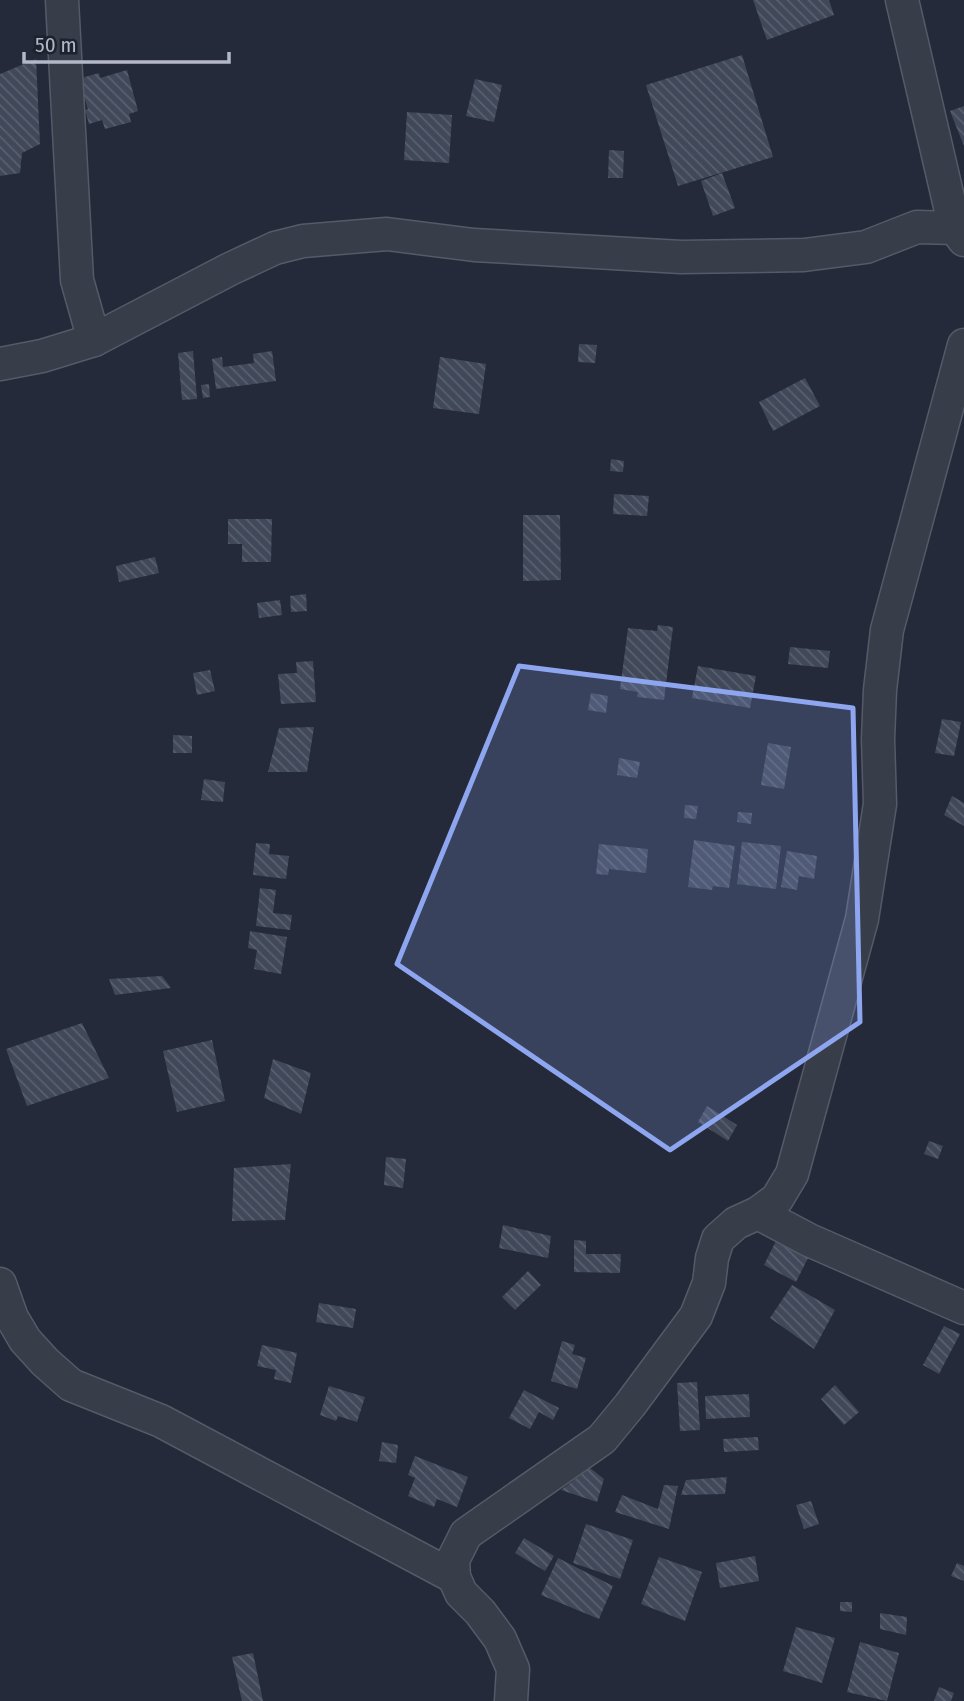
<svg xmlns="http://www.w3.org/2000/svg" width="964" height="1701" font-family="'Fira Sans Condensed',sans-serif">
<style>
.building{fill:url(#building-back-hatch)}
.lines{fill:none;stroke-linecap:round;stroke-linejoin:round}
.street-casing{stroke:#565a68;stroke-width:35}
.street{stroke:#383d4a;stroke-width:32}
.marked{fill:#8ea6f0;fill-opacity:0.2;stroke:#8ea6f0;stroke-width:5;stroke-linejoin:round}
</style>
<defs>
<pattern id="building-back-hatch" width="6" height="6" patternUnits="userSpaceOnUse" patternTransform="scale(1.75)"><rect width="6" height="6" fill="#404859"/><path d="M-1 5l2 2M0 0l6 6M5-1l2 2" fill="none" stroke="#59606f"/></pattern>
</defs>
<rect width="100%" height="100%" fill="#242a39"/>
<g class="building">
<path d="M753 0H829L834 15 767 40Z"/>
<path d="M742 55 773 157 678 186 646 85Z"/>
<path d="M36 59 40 144 22 153 20 173 0 176V74Z"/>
<path d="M127 70 138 111 129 114 131 122 105 129 102 120 89 124 85 110 88 109 78 79 99 73 100 78Z"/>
<path d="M475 79 502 85 494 122 466 116Z"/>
<path d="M964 106V146L950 111Z"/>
<path d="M407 112 452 115 449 163 404 160Z"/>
<path d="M609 150 624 151 623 178H608Z"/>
<path d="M722 173 735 208 713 216 701 181Z"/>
<path d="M579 344 597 345 595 363 578 362Z"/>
<path d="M193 351 197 399 182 400 178 353Z"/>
<path d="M272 351 276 381 216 389 212 359 222 357 223 367 254 363 253 354Z"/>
<path d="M440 357 486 364 479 414 433 408Z"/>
<path d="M805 378 820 406 773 431 759 402Z"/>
<path d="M209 384 210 397 203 398 201 385Z"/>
<path d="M611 459 624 461 623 472 610 471Z"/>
<path d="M614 494 649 496 647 516 613 514Z"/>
<path d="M523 515H560L561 580 523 581Z"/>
<path d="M228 519H272L271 562H242V544H228Z"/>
<path d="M155 557 159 573 119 582 116 566Z"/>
<path d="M306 594 307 611 291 612 290 596Z"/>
<path d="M280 600 282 615 259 618 257 603Z"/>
<path d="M658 625 673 627 664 700 637 697 638 692 620 689 628 628 657 631Z"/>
<path d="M790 647 830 651 828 668 788 664Z"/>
<path d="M313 661 316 702 281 704 278 674 297 673 296 662Z"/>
<path d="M698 666 756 676 750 708 692 698Z"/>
<path d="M210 670 215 691 197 695 193 673Z"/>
<path d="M591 693 608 696 606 713 588 710Z"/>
<path d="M942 719 961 722 954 756 935 753Z"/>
<path d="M314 727 307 772H268L279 728Z"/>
<path d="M173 735 192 736V753H173Z"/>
<path d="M768 743 791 747 784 789 761 785Z"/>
<path d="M619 758 640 762 637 778 617 775Z"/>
<path d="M204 779 225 782 223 802 201 800Z"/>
<path d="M952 796 964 803V826L944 815Z"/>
<path d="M685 805 698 806 696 819 684 818Z"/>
<path d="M738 812 752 813 751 824 737 822Z"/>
<path d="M694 840 735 846 729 888 713 886 712 890 688 887Z"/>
<path d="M742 842 781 846 776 889 737 884Z"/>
<path d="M256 843 270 844 269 854 289 856 286 879 253 875Z"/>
<path d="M599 844 648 849 646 873 609 869 608 875 596 874Z"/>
<path d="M787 851 817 856 814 879 799 876 797 890 781 887Z"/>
<path d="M260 888 276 890 273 913 292 915 290 930 256 926Z"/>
<path d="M250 931 287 937 281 974 254 969 257 950 248 948Z"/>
<path d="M162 976 171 988 115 995 109 979Z"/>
<path d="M82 1023 109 1078 27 1106 6 1049Z"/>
<path d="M212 1040 225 1101 177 1112 163 1051Z"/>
<path d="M273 1059 311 1073 301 1114 264 1098Z"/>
<path d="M707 1106 737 1125 728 1141 698 1122Z"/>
<path d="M929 1141 943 1146 938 1159 924 1154Z"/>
<path d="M386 1157 406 1159 403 1188 384 1185Z"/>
<path d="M291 1164 285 1220 232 1221 234 1168Z"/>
<path d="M503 1225 551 1236 548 1258 499 1248Z"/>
<path d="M779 1235 811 1252 796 1282 764 1265Z"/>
<path d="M574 1240 586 1241V1254H621L620 1273 574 1272Z"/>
<path d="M528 1271 541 1285 515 1310 502 1297Z"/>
<path d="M792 1285 835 1310 814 1349 770 1318Z"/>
<path d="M319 1303 356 1309 353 1328 316 1322Z"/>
<path d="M944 1326 960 1334 939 1374 923 1365Z"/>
<path d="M562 1341 575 1345 572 1354 586 1358 577 1389 551 1381Z"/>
<path d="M262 1345 297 1353 291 1383 274 1379 276 1370 257 1366Z"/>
<path d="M697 1382 700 1430 680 1431 677 1383Z"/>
<path d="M835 1385 859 1412 844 1425 821 1399Z"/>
<path d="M329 1386 365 1397 357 1422 338 1416 336 1421 320 1415Z"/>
<path d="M524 1390 559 1408 553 1420 539 1412 530 1429 509 1418Z"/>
<path d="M749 1394 750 1417 706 1419 705 1396Z"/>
<path d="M758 1437 759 1450 724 1452 723 1439Z"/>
<path d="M382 1442 398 1445 396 1463 379 1461Z"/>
<path d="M415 1456 468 1477 457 1507 437 1499 434 1507 408 1496 415 1478 408 1475Z"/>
<path d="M590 1468 604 1479 597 1502 561 1490Z"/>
<path d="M727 1477 725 1494 681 1495 686 1480Z"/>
<path d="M664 1485 678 1486 669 1529 615 1512 622 1495 658 1509Z"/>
<path d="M811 1501 819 1524 804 1529 796 1505Z"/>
<path d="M586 1524 633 1540 620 1579 573 1563Z"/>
<path d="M524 1538 554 1556 545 1571 515 1553Z"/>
<path d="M755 1556 759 1581 720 1588 716 1563Z"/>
<path d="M659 1557 702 1572 685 1621 641 1604Z"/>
<path d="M558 1558 613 1586 599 1619 541 1595Z"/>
<path d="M957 1563 964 1566V1581L951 1576Z"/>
<path d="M840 1602H852V1612L840 1611Z"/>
<path d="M880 1613 907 1617 906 1635 880 1629Z"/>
<path d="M796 1627 835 1638 822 1683 783 1671Z"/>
<path d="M860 1642 899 1653 887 1701 847 1692Z"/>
<path d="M253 1653 263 1701H242L232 1657Z"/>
<path d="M939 1687 954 1693 951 1701H934Z"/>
</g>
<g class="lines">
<g class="street-casing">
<g id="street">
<path d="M62 0 77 280 94 340"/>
<path d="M902 0 955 228 964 240"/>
<path d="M0 364 42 356 94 340 230 269 275 248 303 241 387 234 474 245 681 257 804 255 866 247 917 227 955 228"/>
<path d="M758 1213 809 1240 964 1308"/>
<path d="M0 1284 12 1318 25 1340 45 1362 71 1385 161 1421 454 1577"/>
<path d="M511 1701 513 1669 500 1639 480 1612 461 1593 454 1577 453 1560 466 1534 602 1439 630 1405 696 1316 709 1283 712 1258 718 1239 736 1223 758 1213 777 1199 792 1174 862 919 880 804 878 739 880 690 887 630 964 345"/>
</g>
</g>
<use href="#street" class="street"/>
</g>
<path class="marked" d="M519 666 853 708 860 1022 670 1150 397 964Z"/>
<path d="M24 52v10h205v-10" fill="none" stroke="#b3b7c6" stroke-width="3.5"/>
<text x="35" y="52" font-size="21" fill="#b3b7c6" stroke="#1d222f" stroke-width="5" paint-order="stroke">50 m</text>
</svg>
